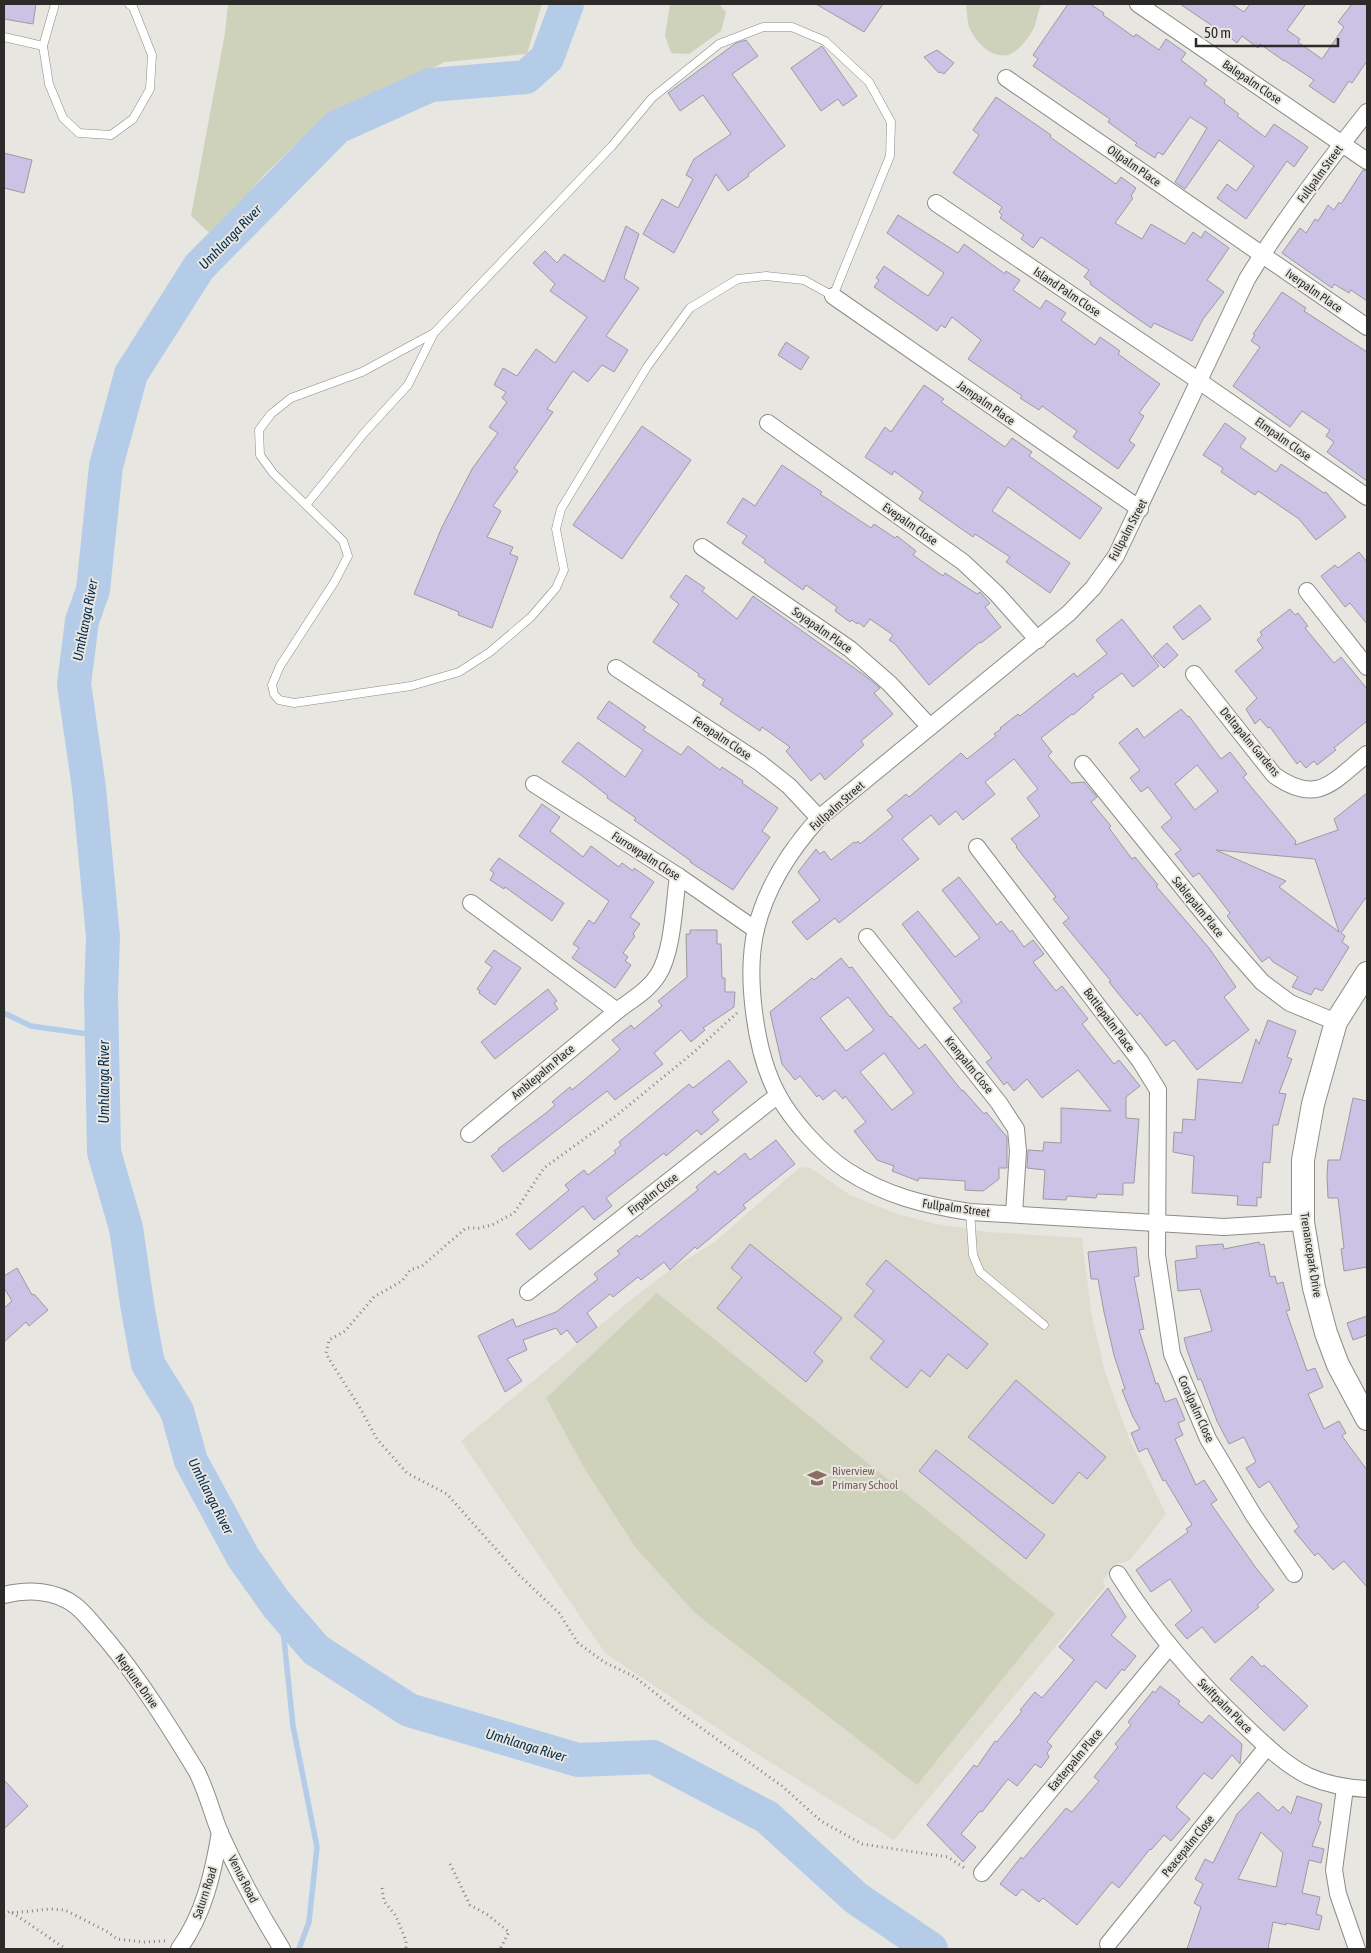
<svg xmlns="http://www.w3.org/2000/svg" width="1371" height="1953" font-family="'Asap Condensed',sans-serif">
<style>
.built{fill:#dddccf}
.green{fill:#cfd2ba}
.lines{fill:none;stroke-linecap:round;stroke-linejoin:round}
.stream{stroke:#b4cce8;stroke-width:5.5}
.river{stroke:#b4cce8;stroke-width:34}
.building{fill:#cac3e5;stroke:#9c9ba0;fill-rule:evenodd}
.lane-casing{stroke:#8d8c87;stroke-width:9}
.street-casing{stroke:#8d8c87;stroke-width:18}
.secondary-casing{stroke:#8d8c87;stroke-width:24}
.path{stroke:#83827f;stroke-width:3;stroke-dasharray:1 4;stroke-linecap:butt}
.lane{stroke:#fff;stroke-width:8}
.street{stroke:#fff;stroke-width:16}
.secondary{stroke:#fff;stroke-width:22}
.labels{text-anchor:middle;stroke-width:4;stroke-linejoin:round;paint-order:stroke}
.street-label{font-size:12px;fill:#2c2b29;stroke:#e7e6e1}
.education-label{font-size:12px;fill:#785e54;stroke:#e7e6e1;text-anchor:start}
.water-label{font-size:14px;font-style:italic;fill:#052b4e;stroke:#e7e6e1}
</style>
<rect width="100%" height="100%" fill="#e7e6e1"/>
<path class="built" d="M809 1167 850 1195 897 1214 936 1224 989 1232 1082 1238 1091 1312 1105 1372 1129 1438 1166 1514 1129 1561 1117 1564 1103 1580 1105 1587 894 1840 735 1740 605 1653 461 1441 633 1298 670 1270 715 1242 799 1168Z"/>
<g class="green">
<path d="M228 4H542L527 54 445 62 324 118 265 174 213 236 191 216 225 33Z"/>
<path d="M670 4H719L726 12 721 31 689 54 671 53 665 36Z"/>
<path d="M966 4H1042C1037 11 1038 17 1035 25 1033 32 1023 45 1017 50 998 66 976 44 969 27 967 20 967 11 966 4Z"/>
<path d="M657 1293 1055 1614 917 1785 695 1613 636 1548 586 1471 546 1398Z"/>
</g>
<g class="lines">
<g class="stream">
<path d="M4 1013 31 1026 102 1036"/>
<path d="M281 1610 293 1726 317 1847 309 1922 299 1949"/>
</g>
<path class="river" d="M567 4 547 58 526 77 431 85 337 127 199 267 131 374 106 466 93 590 82 621 74 684 89 788 103 937 101 993 104 1152 126 1228 138 1310 148 1364 177 1411 191 1461 243 1557 277 1605 316 1650 409 1710 578 1760 653 1757 767 1817 856 1898 931 1949"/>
</g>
<g class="building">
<path d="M4 4H36L33 24 4 19Z"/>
<path d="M816 4H883L864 32Z"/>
<path d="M1068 4H1090L1104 13 1103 15 1134 37 1136 34 1159 50 1166 39 1186 53 1181 60 1207 80 1204 84 1225 100 1224 103 1239 114 1237 116 1265 137 1274 124 1308 147 1294 167 1287 161 1246 219 1217 198 1227 184 1236 191 1254 166 1219 140 1185 189 1175 182 1207 128 1190 117 1163 155 1158 152 1155 158 1135 145 1137 143 1108 122 1110 119 1033 66 1038 59 1033 55Z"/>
<path d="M1180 4H1232L1244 12 1250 4H1306L1287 30 1300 39 1298 42 1322 59 1344 27 1338 22 1352 4H1367V61L1352 83 1349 81 1334 103 1309 86 1314 80 1284 60V61L1260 44 1258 48 1242 36 1237 43 1228 36 1225 40 1209 28 1211 25Z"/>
<path d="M746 40 758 56 732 74 785 146 748 174 749 176 728 191 716 174 674 253 643 234 662 199 678 208 693 179 686 175 694 159 731 134 703 95 680 111 668 93 736 43Z"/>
<path d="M822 46 857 96 843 106 838 99 821 111 791 68Z"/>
<path d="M937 50 954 63 944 74 941 72 939 73 924 57Z"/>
<path d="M996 97 1051 135 1050 137 1116 184 1121 177 1136 188 1131 196 1133 198 1115 223 1142 239 1151 224 1185 244 1193 232 1201 238 1205 231 1229 248 1207 280 1224 292 1203 319 1192 341 1154 323 1151 328 1128 312 1090 284 1091 282 1084 277 1089 270 1041 237 1033 248 1021 239 1024 235 1000 218 1002 215 999 212 1002 207 953 173 979 135 973 130Z"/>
<path d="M4 153 32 160 24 193 4 188Z"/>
<path d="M1363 170 1367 171V301L1351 290 1349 293 1334 284 1332 288 1282 253 1300 228 1306 233 1315 219 1318 221 1328 205 1334 210 1339 202 1341 204Z"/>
<path d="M898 215 958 253 964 244 1005 274 1006 271 1020 280 1013 290 1040 309 1046 300 1066 313 1061 320 1095 345 1100 337 1120 351 1118 354 1160 384 1139 413 1144 416 1129 441 1135 445 1118 469 1073 437 1077 431 1042 406 1039 410 1020 398 1022 396 968 359 981 340 952 317 945 328 941 325 937 331 874 287 879 280 876 278 884 266 928 296 944 273 887 233Z"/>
<path d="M626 226 639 234 624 278 639 288 606 336 628 350 614 372 602 365 588 382 573 371 547 409 553 412 514 468 518 471 493 506 501 511 487 537 513 547 510 554 518 557 492 628 458 615 459 612 414 594 442 527 472 469 498 433 489 427 507 402 502 398 506 392 494 385 503 368 517 376 536 349 555 363 587 317 550 291 555 284 533 263 545 251 557 263 564 254 604 282Z"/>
<path d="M1282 292 1306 308 1304 311 1367 352V481L1327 452 1334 442 1326 436 1330 430 1302 411 1290 427 1233 386 1260 347 1251 341 1255 335 1253 334Z"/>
<path d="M786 342 809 357 801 370 778 355Z"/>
<path d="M924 385 944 399 941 402 1005 447 1012 438 1032 452 1029 456 1102 508 1080 539 1008 487 992 511 1070 563 1050 593 1006 562 1010 557 975 534 973 537 919 499 923 492 894 471 892 475 865 457 885 427 891 432Z"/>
<path d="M1225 423 1246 438 1240 447 1276 472 1281 464 1324 493 1326 492 1346 517 1316 540 1299 519 1258 491 1255 495 1221 472 1223 468 1203 455Z"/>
<path d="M642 426 691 460 622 559 573 525Z"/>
<path d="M782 465 822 492 820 494 871 528 874 524 895 538 897 536 916 551 913 555 943 576 945 573 977 594 980 592 990 603 985 607 1001 627 981 643 980 642 929 685 895 644 889 640 893 635 870 619 864 627 858 622 857 624 852 620 850 622 835 611 837 607 806 585 803 590 764 562 766 560 742 543 747 536 727 523 743 498 755 506Z"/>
<path d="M1359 552 1367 562V624L1350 603 1345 607 1321 576 1335 565 1338 568Z"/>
<path d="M686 575 705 588 702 591 737 619 753 596 864 675 880 688 874 693 893 714 861 741 864 745 825 780 820 773 811 781 786 751 790 747 762 727 760 731 720 704 723 699 702 685 705 680 698 676 699 674 653 642 679 604 670 597Z"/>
<path d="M1200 605 1211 619 1183 640 1173 627Z"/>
<path d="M1290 609 1295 615 1298 613 1308 626 1305 628 1334 663 1341 657 1367 689V721L1334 748 1336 750 1317 765 1314 761 1306 768 1300 761 1297 764 1270 727 1268 728 1260 719 1255 724 1246 709 1257 698 1235 671 1263 648 1257 640 1262 635 1260 632Z"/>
<path d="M1122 619 1159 666 1133 687 1122 673 1092 695 1094 697 1073 715 1072 714 1041 738 1052 752 1048 756 1071 783 1084 782 1097 797 1091 802 1111 826 1109 828 1132 859 1135 857 1158 885 1156 886 1209 948 1236 987 1224 997 1249 1030 1197 1070 1174 1040 1166 1046 1140 1013 1137 1016 1117 992 1109 982 1111 981 1063 923 1069 918 1053 899 1056 897 1016 847 1017 846 1011 839 1040 816 1027 798 1038 789 1014 759 985 782 995 794 963 820 956 811 939 825 931 815 902 839 919 859 839 923 835 918 807 940 792 922 820 900 798 872 816 849 820 854 824 851 831 860 854 842 856 843 858 841 860 844 893 817 887 810 906 794 909 797 961 753 967 759 996 736 994 734 1001 729 1000 728 1018 714 1020 716 1074 673 1077 677 1107 654 1096 640Z"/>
<path d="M1167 643 1178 655 1164 668 1153 656Z"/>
<path d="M609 701 646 727 643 730 681 755 688 746 720 770 722 767 743 781 742 783 778 808 762 831 770 837 733 890 690 862 691 861 634 820 636 818 607 798 608 796 581 775 562 762 578 742 625 777 643 750 597 718Z"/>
<path d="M1181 709 1188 717 1189 716 1221 759 1230 752 1247 774 1243 777 1296 841 1295 845 1338 830 1334 819 1367 793V896L1341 933 1345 936 1342 942 1349 947 1322 991 1315 988 1311 995 1292 987 1298 977 1273 962 1269 957 1262 962 1227 916 1230 913 1199 873 1193 877 1175 854 1181 850 1161 827 1172 818 1148 787 1141 792 1130 778 1140 770 1119 743 1137 728 1144 738ZM1197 765 1218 791 1195 810 1175 784ZM1216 850 1315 859 1339 932 1279 887 1286 881Z"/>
<path d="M542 804 560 817 550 831 583 857 591 846 619 867 622 863 633 871 634 868 654 882 630 917 640 924 633 934 635 936 623 953 628 957 625 961 631 965 615 988 572 958 579 948 573 944 589 920 594 924 609 901 519 836Z"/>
<path d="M499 858 564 903 552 921 505 887 504 889 490 880 494 873 490 870Z"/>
<path d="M959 877 997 925 1001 921 1010 932 1012 930 1024 947 1033 940 1044 954 1033 962 1056 991 1062 986 1088 1019 1082 1024 1114 1064 1119 1060 1140 1086 1126 1097V1118L1139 1119 1134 1183H1123V1195L1097 1194 1096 1198 1067 1196 1066 1200 1043 1199 1045 1170 1027 1168 1028 1150 1043 1151 1044 1142 1061 1143V1108L1111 1111 1078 1070 1042 1098 1027 1079 1014 1091 1007 1082 1004 1085 986 1062 992 1058 953 1008 962 1002 902 924 918 911 955 957 980 938 942 890Z"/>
<path d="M690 930H717V944H721L722 978H725V992H735L734 1007 703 1028 705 1030 691 1042 681 1030 654 1053 663 1064 615 1100 607 1091 503 1172 491 1156 499 1150 498 1149 546 1113 555 1105 552 1102 570 1087 572 1090 614 1055 620 1049 612 1040 631 1025 634 1029 662 1006 658 1001 687 977 686 934H690Z"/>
<path d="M494 950 521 968 495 1005 479 993 480 991 477 989 492 967 485 962Z"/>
<path d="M841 958 849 968 852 967 890 1017 891 1016 919 1049 925 1044 962 1091 963 1090 984 1114 986 1112 1007 1137V1168H999V1179L983 1191 965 1190V1181L919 1178 918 1181 892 1171 894 1166 877 1160 854 1131 866 1122 845 1096 843 1099 835 1090 823 1100 819 1095 817 1097 800 1076 795 1080 782 1064 770 1012 812 978 814 980ZM848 997 874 1030 846 1051 820 1018ZM884 1053 914 1093 892 1110 860 1072Z"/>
<path d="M548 989 557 1001 554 1003 558 1009 495 1059 481 1042Z"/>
<path d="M1268 1020 1296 1031 1287 1057 1292 1059 1279 1093 1286 1094 1278 1125H1273L1270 1163 1263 1162 1261 1198 1257 1197V1206L1237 1205 1238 1196 1192 1193 1194 1156 1173 1152 1174 1132 1182 1133 1183 1119 1195 1120 1198 1079 1242 1083 1256 1039 1259 1044Z"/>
<path d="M729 1060 747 1082 712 1112 719 1120 701 1135 697 1130 666 1156 664 1153 606 1198 612 1206 594 1220 583 1206 530 1250 516 1234 569 1190 565 1185 584 1170 588 1175 616 1153 614 1151 621 1145 619 1142 689 1084 693 1088Z"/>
<path d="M1353 1098 1367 1101V1267L1344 1271 1341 1249 1344 1248 1338 1198H1328L1327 1176 1328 1160H1340Z"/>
<path d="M776 1140 795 1164 743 1205 746 1208 697 1249 695 1247 670 1270 664 1262 641 1280 638 1277 613 1297 610 1294 587 1313 597 1327 577 1343 567 1330 561 1335 556 1328 523 1340 527 1350 507 1359 522 1381 505 1392 478 1336 513 1319 516 1327 556 1312 598 1279 594 1274 620 1254 617 1251 637 1235 639 1237 698 1190 696 1187 715 1171 718 1175 745 1153 750 1160Z"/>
<path d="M1259 1242 1260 1245 1264 1244 1270 1277 1275 1276 1277 1284 1283 1282 1290 1310 1286 1311 1307 1371 1315 1368 1323 1387 1308 1394 1324 1429 1339 1421 1346 1433 1342 1436 1367 1470V1587L1344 1561 1333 1570 1318 1553 1315 1556 1294 1531 1299 1527 1269 1481 1259 1488 1246 1468 1256 1462 1244 1437 1229 1444 1217 1421 1201 1379 1198 1380 1187 1350 1184 1338 1212 1331 1200 1289 1178 1291 1175 1261 1197 1258 1196 1246 1223 1244 1224 1249Z"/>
<path d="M750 1244 842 1318 814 1353 823 1361 806 1382 717 1308 742 1277 731 1268Z"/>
<path d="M1136 1247 1139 1276 1134 1277 1144 1329 1139 1330 1156 1384 1158 1383 1165 1402 1176 1398 1185 1420 1178 1423 1183 1435 1175 1439 1178 1446 1196 1485 1204 1480 1217 1500 1211 1504 1256 1568 1274 1590 1257 1605 1259 1607 1215 1643 1202 1627 1187 1639 1175 1625 1192 1611 1170 1579 1151 1592 1136 1570 1188 1532 1186 1529 1192 1525 1165 1480 1163 1481 1147 1448 1139 1452 1131 1433 1140 1429 1133 1417 1122 1390 1125 1389 1114 1355 1104 1312 1098 1279H1091L1088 1252Z"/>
<path d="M886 1260 988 1344 967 1369 948 1354 930 1377 921 1370 907 1388 870 1358 884 1341 854 1316 874 1291 866 1284Z"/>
<path d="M17 1268 32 1295 34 1294 48 1310 29 1326 26 1322 4 1342V1308L12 1301 4 1288V1276Z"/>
<path d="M1367 1316V1335L1353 1340 1347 1323Z"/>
<path d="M1016 1380 1106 1457 1087 1479 1079 1472 1053 1504 968 1437Z"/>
<path d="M936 1450 1045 1535 1026 1559 919 1471Z"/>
<path d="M1108 1588 1126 1617 1111 1635 1136 1656 1124 1671 1122 1669 1106 1689 1096 1681 1047 1742 1052 1746 1047 1753 1049 1757 1041 1768 1035 1764 1017 1786 1008 1779 982 1812 980 1811 961 1834 976 1847 963 1862 927 1825 974 1765 977 1767 995 1741 997 1742 1022 1711 1020 1710 1035 1692 1042 1698 1074 1660 1059 1647Z"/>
<path d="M1252 1656 1262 1667 1264 1665 1308 1706 1284 1731 1230 1679Z"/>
<path d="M1160 1686 1180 1701 1178 1704 1202 1723 1209 1715 1242 1744 1240 1764 1232 1755 1212 1779 1204 1773 1176 1807 1190 1819 1171 1841 1164 1835 1151 1850 1150 1849 1119 1888 1112 1882 1077 1925 1043 1898 1039 1902 1022 1889 1016 1896 1000 1884 1021 1857 1023 1859 1066 1808 1072 1812 1099 1781 1094 1777 1118 1747 1115 1744 1131 1725 1128 1722 1153 1691 1155 1693Z"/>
<path d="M4 1780 28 1806 4 1829Z"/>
<path d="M1258 1792 1278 1811 1283 1806 1291 1814 1297 1796 1322 1804 1318 1821 1321 1822 1312 1846 1324 1849 1321 1863 1309 1860 1302 1893 1320 1897 1316 1914 1322 1916 1319 1930 1286 1923V1925L1273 1922 1268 1949H1187L1201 1907 1194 1903 1203 1884 1195 1879 1205 1859 1213 1863 1237 1814ZM1261 1832 1283 1853 1276 1887 1238 1879Z"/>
</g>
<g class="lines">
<g class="lane-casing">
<g id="lane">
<path d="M55 4 43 46 49 84 63 118 79 133 111 135 133 119 150 89 152 55 133 7 129 4"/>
<path d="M763 27H792L825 41 869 82 891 122 890 156 833 296 804 280 766 276 738 279 690 308 647 367 561 509 556 529 564 570 556 588 531 617 490 652 459 672 411 686 294 703 279 700 274 694 272 685 280 666 335 581 348 556 343 541 273 473 260 455 259 430 271 414 291 398 362 372 434 333 612 146 652 98 719 44Z"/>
<path d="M4 37 43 46"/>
<path d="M306 505 364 433 408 385 434 333"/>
<path d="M970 1212 973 1255 980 1272 1044 1325"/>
</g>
</g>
<g class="street-casing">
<g id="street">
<path d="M1138 4 1367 161"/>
<path d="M1006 78 1367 327"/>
<path d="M936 203 1199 381 1367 497"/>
<path d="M833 296 1140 509"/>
<path d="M768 423 963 562 996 593 1038 640"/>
<path d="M702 547 850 649 890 684 930 727"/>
<path d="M1307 591 1367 667"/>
<path d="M616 668 760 763 789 786 819 818"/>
<path d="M1194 674 1274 775C1317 806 1333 782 1367 754"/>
<path d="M1083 764 1225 940 1262 982 1290 1003 1336 1022"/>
<path d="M534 784 678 876 756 930"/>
<path d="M977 847 1140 1061 1158 1090 1157 1255 1172 1354 1208 1439 1254 1516 1294 1574"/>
<path d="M471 903 617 1011"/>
<path d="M867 937 999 1103 1016 1129 1018 1151 1014 1214"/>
<path d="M469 1134 617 1011C631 1000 648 991 658 975 673 952 674 904 678 876"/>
<path d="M1303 1222 1224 1227 970 1212C924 1205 886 1196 846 1170 822 1154 792 1121 778 1095 755 1053 745 976 756 929 766 888 791 849 819 818L1069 613 1093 588 1116 556 1247 279C1283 220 1325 165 1367 112"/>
<path d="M528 1292 778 1095"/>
<path d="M1118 1574C1154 1631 1196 1680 1245 1726 1264 1744 1284 1764 1308 1776 1328 1785 1346 1788 1367 1789"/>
<path d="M4 1595C28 1589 56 1590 76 1606 88 1616 97 1629 107 1640 141 1681 169 1726 197 1772 207 1792 212 1813 220 1833 238 1873 259 1912 282 1949"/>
<path d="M1345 1788 1334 1870 1338 1894 1357 1949"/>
<path d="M982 1873 1169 1647"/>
<path d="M1108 1944 1267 1747"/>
<path d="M179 1949C204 1914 213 1874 220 1832"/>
</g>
</g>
<g class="secondary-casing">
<path id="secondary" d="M1367 973 1336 1022 1313 1104 1303 1160V1222L1314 1288 1326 1333 1338 1365 1367 1419"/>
</g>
<g class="path">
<path d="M737 1013 694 1052 617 1115 544 1168 514 1213 492 1225 479 1228H466L422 1266 410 1270 402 1281 374 1297 345 1331 329 1340 326 1354 360 1408 377 1439 407 1473 447 1494 519 1575 559 1613 578 1643 604 1662 635 1677 679 1712 782 1786 821 1821 862 1844 948 1857 966 1869"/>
<path d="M450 1864 470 1905 488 1915 509 1932 500 1949"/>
<path d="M382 1888 384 1901 396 1916 406 1941V1949"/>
<path d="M12 1913 50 1909 65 1910 108 1932 117 1939 143 1942 165 1941"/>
<path d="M4 1915 10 1911 66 1949"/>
</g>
<use href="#lane" class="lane"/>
<use href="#street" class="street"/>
<use href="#secondary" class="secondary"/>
</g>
<defs>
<g id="school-bare" transform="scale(1.5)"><path d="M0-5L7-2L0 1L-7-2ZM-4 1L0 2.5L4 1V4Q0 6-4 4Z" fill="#8d6e63" stroke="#e7e6e1" stroke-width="2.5" paint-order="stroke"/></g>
</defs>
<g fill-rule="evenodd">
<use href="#school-bare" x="817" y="1478"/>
</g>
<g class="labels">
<g class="street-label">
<text transform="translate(1252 82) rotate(34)" y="4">Balepalm Close</text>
<text transform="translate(1134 166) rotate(35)" y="4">Oilpalm Place</text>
<text transform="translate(1320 174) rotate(-54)" y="4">Fullpalm Street</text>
<text transform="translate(1314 291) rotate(35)" y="4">Iverpalm Place</text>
<text transform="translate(1067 292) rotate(34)" y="4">Island Palm Close</text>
<text transform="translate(986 403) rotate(35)" y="4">Jampalm Place</text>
<text transform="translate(1283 439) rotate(35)" y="4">Elmpalm Close</text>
<text transform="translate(910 524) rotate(35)" y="4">Evepalm Close</text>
<text transform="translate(1128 530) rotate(-62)" y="4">Fullpalm Street</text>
<text transform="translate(822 630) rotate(35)" y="4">Soyapalm Place</text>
<text transform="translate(722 738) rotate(34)" y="4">Ferapalm Close</text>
<text transform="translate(1250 742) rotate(50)" y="4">Deltapalm Gardens</text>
<text transform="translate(837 806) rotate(-41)" y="4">Fullpalm Street</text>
<text transform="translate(646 856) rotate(33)" y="4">Furrowpalm Close</text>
<text transform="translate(1198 907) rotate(51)" y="4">Sablepalm Place</text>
<text transform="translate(1109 1020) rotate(53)" y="4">Bottlepalm Place</text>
<text transform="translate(969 1065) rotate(51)" y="4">Kranpalm Close</text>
<text transform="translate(543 1072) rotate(-40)" y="4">Amblepalm Place</text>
<text transform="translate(653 1194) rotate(-38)" y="4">Firpalm Close</text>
<text transform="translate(956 1208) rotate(8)" y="4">Fullpalm Street</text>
<text transform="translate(1311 1255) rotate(81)" y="4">Trenancepark Drive</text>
<text transform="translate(1196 1409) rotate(66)" y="4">Coralpalm Close</text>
<text transform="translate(137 1681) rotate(54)" y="4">Neptune Drive</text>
<text transform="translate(1225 1706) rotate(45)" y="4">Swiftpalm Place</text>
<text transform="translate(1075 1760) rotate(-50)" y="4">Easterpalm Place</text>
<text transform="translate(1188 1846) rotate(-51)" y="4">Peacepalm Close</text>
<text transform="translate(243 1879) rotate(63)" y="4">Venus Road</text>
<text transform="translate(205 1893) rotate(-72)" y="4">Saturn Road</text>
</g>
<g class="education-label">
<text x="832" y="1475">Riverview<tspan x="832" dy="14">Primary School</tspan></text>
</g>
<g class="water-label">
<text transform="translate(230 237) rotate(-46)" y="5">Umhlanga River</text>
<text transform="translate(85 620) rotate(-79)" y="5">Umhlanga River</text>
<text transform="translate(104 1082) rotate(-90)" y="5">Umhlanga River</text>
<text transform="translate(211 1496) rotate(63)" y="5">Umhlanga River</text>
<text transform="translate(526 1745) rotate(17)" y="5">Umhlanga River</text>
</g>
</g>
<rect width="1371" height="1953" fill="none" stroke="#2c2b29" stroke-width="10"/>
<path d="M1196 38v8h142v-8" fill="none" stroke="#2c2b29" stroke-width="2.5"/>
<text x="1204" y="38" font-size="15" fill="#2c2b29" stroke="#e7e6e1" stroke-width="4" paint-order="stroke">50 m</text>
</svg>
